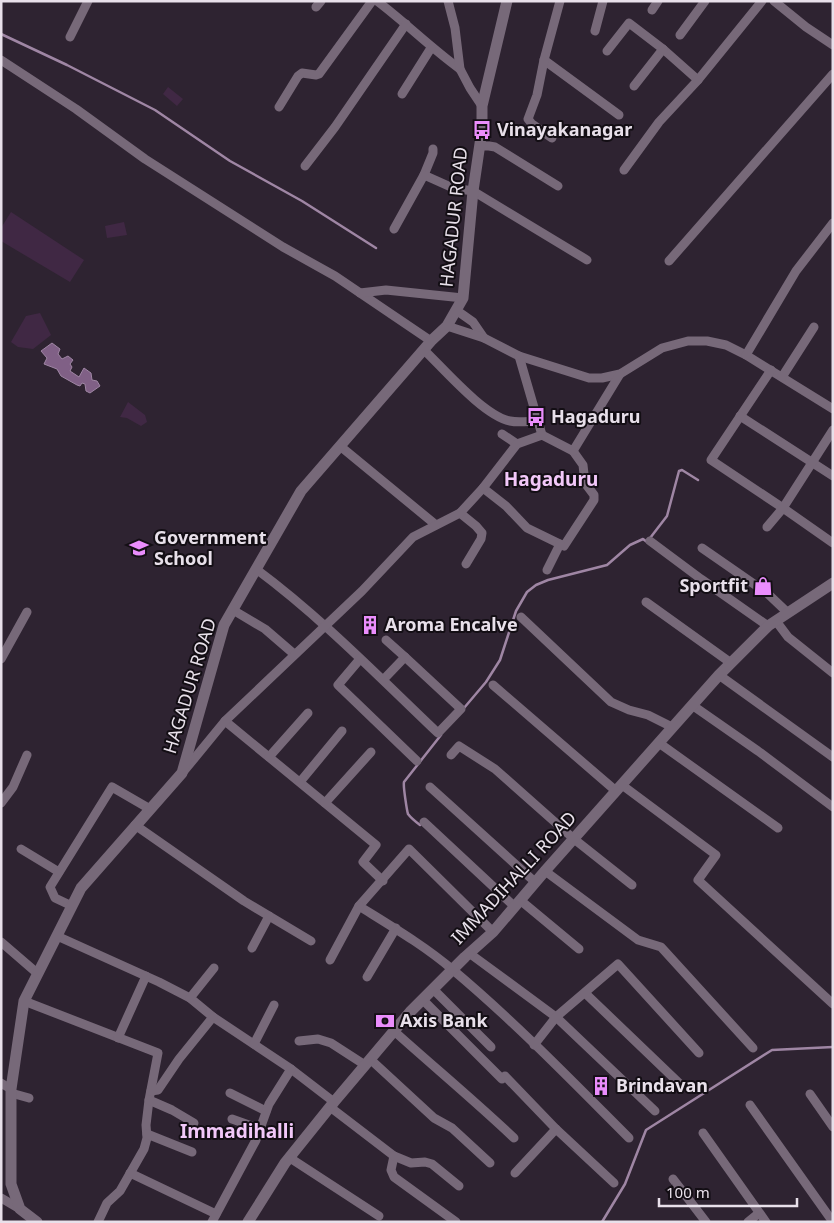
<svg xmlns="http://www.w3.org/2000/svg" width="834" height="1223" font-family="'Noto Sans',sans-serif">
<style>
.green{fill:#402844}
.water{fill:#806086;stroke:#9f86a4}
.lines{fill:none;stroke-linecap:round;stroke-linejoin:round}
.stream{stroke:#9f86a4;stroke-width:2.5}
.minor{stroke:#776979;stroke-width:9}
.tertiary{stroke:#776979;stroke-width:11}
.labels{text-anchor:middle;stroke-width:4;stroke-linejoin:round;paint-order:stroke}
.poi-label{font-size:18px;font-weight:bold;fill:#e8e0ea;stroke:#130e14;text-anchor:start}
.street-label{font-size:18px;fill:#e8e0ea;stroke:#130e14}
.neighbourhood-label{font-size:19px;font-weight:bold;fill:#f2c8f9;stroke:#130e14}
</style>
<rect width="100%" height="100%" fill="#2e2331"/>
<g class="green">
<path d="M168 87 183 99 177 106 163 94Z"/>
<path d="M11 212 84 260 70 282 1 241V228Z"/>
<path d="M124 222 127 235 107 238 105 226Z"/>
<path d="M40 313 51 335 33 349 18 347 11 342 26 316Z"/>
<path d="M128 402 145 415 147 422 141 426 127 418 120 417Z"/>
</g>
<path class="water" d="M52 343 60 349 58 354 62 359 68 356 73 360 70 364 72 367 70 371 79 377 84 368 91 373 92 380 97 381 100 386 90 393 86 391 85 384 82 383 80 386 77 385 61 376 57 369 44 364 47 358 41 351Z"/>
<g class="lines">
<g class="stream">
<path d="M1 34 67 65 155 110 230 161 302 201 376 248"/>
<path d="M464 708 486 682 500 660 516 611 527 592 536 585 548 580 607 565 630 545 643 539 647 542 667 516 679 471 682 470 698 480"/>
<path d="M420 825C416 822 411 818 408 814 407 811 403 786 404 782L441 735"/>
<path d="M602 1222 625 1184 646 1130 772 1050 833 1047"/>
</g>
<g class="minor">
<path d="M377 1C406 23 431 48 460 69"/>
<path d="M448 1 455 28 460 69 470 88 482 106"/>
<path d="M774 1 806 27 833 45"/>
<path d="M316 7 321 1"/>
<path d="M652 10 658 1"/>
<path d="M595 31 603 1"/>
<path d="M680 35 705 1"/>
<path d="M70 37 88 1"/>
<path d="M607 51 629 23 663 49 698 80"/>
<path d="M1 60 76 109 145 159 283 247 335 276 431 341"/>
<path d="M544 60 619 115"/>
<path d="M634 86 663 49"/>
<path d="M402 94 431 48"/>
<path d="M279 107 298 76 302 73 316 75 319 74 372 1"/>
<path d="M552 138 532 124 528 119 537 95 544 60 560 1"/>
<path d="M480 146H489L495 147 558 186"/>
<path d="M305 166 335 127 406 24"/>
<path d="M624 170 659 122 698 80 762 1"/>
<path d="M424 175 433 153V149"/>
<path d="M394 229 424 175 453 188 473 191 587 260"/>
<path d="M669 261 833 74"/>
<path d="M360 293 386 290 463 298"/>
<path d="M456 310 473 322 484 338"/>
<path d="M447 326 484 338 519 356 589 378H602L620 374 662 348 688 341H707L726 345 746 355 833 409"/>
<path d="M424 350C444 369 484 416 510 421 519 423 529 421 538 421"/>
<path d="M746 355 796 271 833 223"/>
<path d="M519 356 542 435"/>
<path d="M771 370 711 460 783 508 833 543"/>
<path d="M782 377 814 327"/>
<path d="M740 416 833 476"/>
<path d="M502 434 517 444"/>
<path d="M340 446 436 525"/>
<path d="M483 488 506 506 527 528 564 546 594 500V495L585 483 583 465 573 451"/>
<path d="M460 513 476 526 482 533 481 539 466 564"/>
<path d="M767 527 783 508 833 430"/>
<path d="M650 541 701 579 768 626"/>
<path d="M702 548 767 593 788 613"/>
<path d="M256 569C322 618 379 677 438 733L461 709 405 657 383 680"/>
<path d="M547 570 560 544"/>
<path d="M646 602 731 663"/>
<path d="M233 610 265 629 294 654"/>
<path d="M521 617 611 702 629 710 648 715 672 727"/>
<path d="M776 621 788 637 833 673"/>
<path d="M386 640 405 657"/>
<path d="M1 659 27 612"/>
<path d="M360 659 338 685 417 761"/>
<path d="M719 675 833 757"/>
<path d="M493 685 616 791"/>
<path d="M692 705 758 751 833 807"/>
<path d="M225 721 376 845 363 862 383 881"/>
<path d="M659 743 778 828"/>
<path d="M451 755 459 746 495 769 574 839 632 885"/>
<path d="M269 757 308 713"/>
<path d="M184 771 225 721 362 591 413 537 460 513 483 488 517 444 542 435 573 451 620 374"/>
<path d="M300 782 342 731"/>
<path d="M622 785 716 855 698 880 833 1004"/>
<path d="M430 787 535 882"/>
<path d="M1 803 13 787 27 755"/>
<path d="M325 803 371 752"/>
<path d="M424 822 514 906"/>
<path d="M135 825 244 901 311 941"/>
<path d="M21 849 59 872"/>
<path d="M545 871 638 940 661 947 753 1048"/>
<path d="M520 900 579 949"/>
<path d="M72 906 55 898 50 887 112 787 150 809"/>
<path d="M493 932 409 849 359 906C391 926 425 946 453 970 515 1022 572 1081 629 1138"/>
<path d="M57 936 159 982 190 998 213 1017 291 1069 334 1102"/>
<path d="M1 942 37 973"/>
<path d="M252 948 269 916"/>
<path d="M469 953 556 1017 655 1111"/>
<path d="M330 960 359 906"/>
<path d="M367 977 396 928"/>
<path d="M433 989 491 1047"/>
<path d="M585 993 680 1084"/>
<path d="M190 998 214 968"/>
<path d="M423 1000 502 1079 505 1076 556 1129 614 1183"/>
<path d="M24 1001 158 1053 149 1100 146 1125 147 1138 144 1149 120 1191 107 1203 98 1222"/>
<path d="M394 1031C434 1067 475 1101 514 1138"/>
<path d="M118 1038 146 976"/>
<path d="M299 1041 318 1039 331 1043 365 1065"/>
<path d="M254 1044 274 1005"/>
<path d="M534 1045 556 1017 618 964 699 1053"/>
<path d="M370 1059 434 1118 452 1128 490 1163"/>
<path d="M1 1083 11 1089"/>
<path d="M151 1091 158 1090 179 1059 213 1017"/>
<path d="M11 1093 29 1098"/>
<path d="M230 1093 266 1111"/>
<path d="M810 1094 833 1127"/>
<path d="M149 1100 172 1110 194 1123"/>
<path d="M750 1105 833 1222"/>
<path d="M330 1107 394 1156 391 1170 394 1177 456 1222"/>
<path d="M232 1119 260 1129"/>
<path d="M703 1133 766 1222"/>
<path d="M147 1134 192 1152"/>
<path d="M394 1156 411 1163 425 1162 432 1164 459 1186"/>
<path d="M290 1158 379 1216"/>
<path d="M130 1173 216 1214"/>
<path d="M515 1173 556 1129"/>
<path d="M673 1179 706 1222"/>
<path d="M1 1198 20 1209"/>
<path d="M212 1222 256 1140 269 1104 291 1069"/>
<path d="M748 1222 759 1213"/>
</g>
<g class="tertiary">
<path d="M37 1222 20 1209 11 1184V1089L24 1001 81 888 182 773 224 625 301 491 432 340 447 326 463 298 473 191 482 130V106L507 1"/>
<path d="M248 1222 285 1163 334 1102 410 1012 465 957 493 932 545 871 719 675 768 626 833 583"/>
</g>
</g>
<defs>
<g id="bus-bare" transform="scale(1.5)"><path d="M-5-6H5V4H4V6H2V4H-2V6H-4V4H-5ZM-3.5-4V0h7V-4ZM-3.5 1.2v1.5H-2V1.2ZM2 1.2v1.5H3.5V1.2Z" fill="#ea8dfc" stroke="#130e14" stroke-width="2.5" paint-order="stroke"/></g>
<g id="school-bare" transform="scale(1.5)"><path d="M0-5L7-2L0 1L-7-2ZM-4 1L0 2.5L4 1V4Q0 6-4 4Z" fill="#ea8dfc" stroke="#130e14" stroke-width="2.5" paint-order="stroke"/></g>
<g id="shop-bare" transform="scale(1.5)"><path d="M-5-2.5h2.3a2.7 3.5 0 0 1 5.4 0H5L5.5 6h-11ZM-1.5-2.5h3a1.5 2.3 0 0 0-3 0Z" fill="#ea8dfc" stroke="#130e14" stroke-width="2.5" paint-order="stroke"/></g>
<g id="building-bare" transform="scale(1.5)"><path d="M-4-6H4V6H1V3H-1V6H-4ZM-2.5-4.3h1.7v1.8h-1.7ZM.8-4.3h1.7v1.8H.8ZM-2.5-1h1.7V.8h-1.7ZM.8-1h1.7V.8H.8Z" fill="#ea8dfc" stroke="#130e14" stroke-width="2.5" paint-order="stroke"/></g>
<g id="bank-bare" transform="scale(1.5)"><path d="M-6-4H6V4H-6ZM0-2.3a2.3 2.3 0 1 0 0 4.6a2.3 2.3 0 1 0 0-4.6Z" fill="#ea8dfc" stroke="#130e14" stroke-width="2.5" paint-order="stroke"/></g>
</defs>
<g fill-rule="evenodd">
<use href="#bus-bare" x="482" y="130"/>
<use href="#bus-bare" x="536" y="417"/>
<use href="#school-bare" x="139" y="548"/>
<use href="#shop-bare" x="763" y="586"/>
<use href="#building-bare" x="370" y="625"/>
<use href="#bank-bare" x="385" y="1021"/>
<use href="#building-bare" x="601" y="1086"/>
</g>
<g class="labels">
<g class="poi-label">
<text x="497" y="136">Vinayakanagar</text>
<text x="551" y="423">Hagaduru</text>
<text x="154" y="544">Government<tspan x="154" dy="21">School</tspan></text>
<text x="748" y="592" text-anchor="end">Sportfit</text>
<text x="385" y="631">Aroma Encalve</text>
<text x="400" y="1027">Axis Bank</text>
<text x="616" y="1092">Brindavan</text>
</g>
<g class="street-label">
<text transform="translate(454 217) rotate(-84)" y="6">HAGADUR ROAD</text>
<text transform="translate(190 686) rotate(-73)" y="6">HAGADUR ROAD</text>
<text transform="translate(514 878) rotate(-47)" y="6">IMMADIHALLI ROAD</text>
</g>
<g class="neighbourhood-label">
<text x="551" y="486">Hagaduru</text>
<text x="237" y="1138">Immadihalli</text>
</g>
</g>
<rect width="834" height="1223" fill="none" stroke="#e8e0ea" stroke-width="5"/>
<path d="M659 1198v8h138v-8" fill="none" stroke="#e8e0ea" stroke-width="2.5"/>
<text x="666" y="1198" font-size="15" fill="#e8e0ea" stroke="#130e14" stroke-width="4" paint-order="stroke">100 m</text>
</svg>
